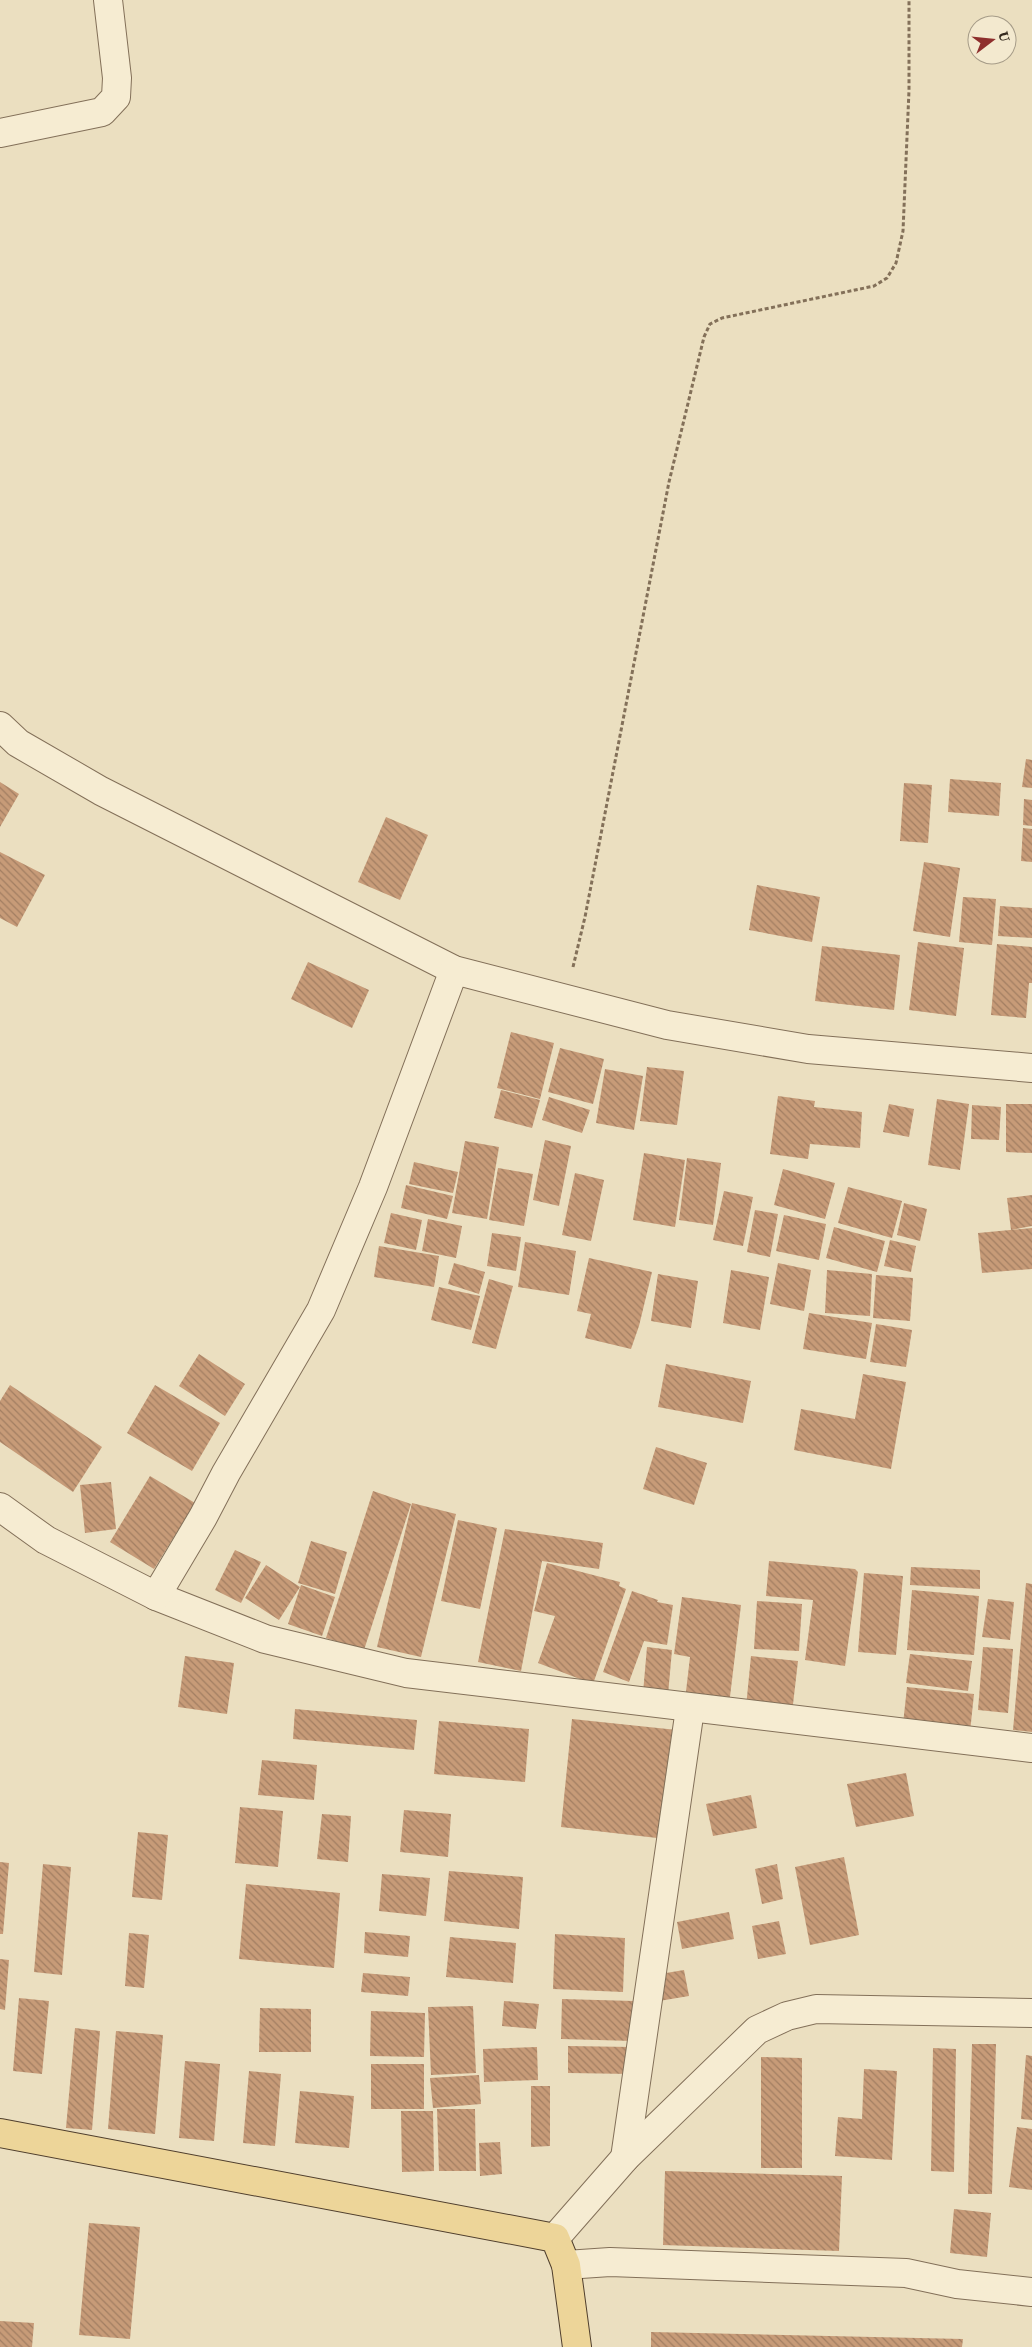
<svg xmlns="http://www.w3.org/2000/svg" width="1032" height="2347" font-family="'Source Serif 4',serif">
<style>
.building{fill:url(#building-back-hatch)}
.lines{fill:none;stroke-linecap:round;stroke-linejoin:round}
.minor-casing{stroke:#837059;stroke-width:30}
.tertiary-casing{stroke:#837059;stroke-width:30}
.primary-casing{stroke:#503f2d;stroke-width:30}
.path{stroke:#837059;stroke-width:3;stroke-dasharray:4 2.5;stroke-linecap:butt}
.minor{stroke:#f6ecd2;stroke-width:28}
.tertiary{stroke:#f6ecd2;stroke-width:28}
.primary{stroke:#edd599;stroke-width:28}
</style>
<defs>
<pattern id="building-back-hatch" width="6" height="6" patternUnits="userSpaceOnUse" patternTransform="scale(1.25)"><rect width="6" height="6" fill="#c79b78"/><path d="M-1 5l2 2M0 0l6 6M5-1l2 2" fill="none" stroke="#a27e62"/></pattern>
</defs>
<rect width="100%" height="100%" fill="#ebdfc0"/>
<g class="building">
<path d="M1026 759 1032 760V788L1022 787Z"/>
<path d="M950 779 1001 783 999 816 948 812Z"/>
<path d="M0 782 19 794 0 827Z"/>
<path d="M904 783 932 785 928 843 900 841Z"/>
<path d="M1024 799 1032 800V826L1023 825Z"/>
<path d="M386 817 428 835 400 900 358 882Z"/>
<path d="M1023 828 1032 829V862L1021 861Z"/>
<path d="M0 852 45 875 17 927 0 918Z"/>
<path d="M924 862 960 868 950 937 913 931Z"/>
<path d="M757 885 820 897 812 942 749 930Z"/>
<path d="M963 897 996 899 992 945 959 942Z"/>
<path d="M1000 906 1032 908V938L998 936Z"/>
<path d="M918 942 964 948 956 1016 909 1010Z"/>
<path d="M997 944 1032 947V983H1029L1026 1018 991 1015Z"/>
<path d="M822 946 900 955 894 1010 815 1001Z"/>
<path d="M308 962 369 990 352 1028 291 999Z"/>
<path d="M511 1032 554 1043 540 1099 497 1088Z"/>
<path d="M560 1048 604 1059 593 1104 548 1092Z"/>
<path d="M647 1067 684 1071 677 1125 640 1121Z"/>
<path d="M605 1069 643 1076 634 1130 596 1123Z"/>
<path d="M501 1090 540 1100 532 1128 494 1118Z"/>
<path d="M778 1096 815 1101 814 1107 862 1112 860 1148 810 1144 808 1159 770 1154Z"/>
<path d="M549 1097 590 1110 582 1133 542 1120Z"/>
<path d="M937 1099 969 1104 960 1170 928 1165Z"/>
<path d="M889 1104 914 1109 909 1137 883 1132Z"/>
<path d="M1006 1104H1032V1153L1006 1152Z"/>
<path d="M972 1105 1001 1107 999 1140 971 1139Z"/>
<path d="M545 1140 571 1146 559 1206 533 1200Z"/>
<path d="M465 1141 499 1147 487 1219 452 1213Z"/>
<path d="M644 1153 685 1160 675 1227 633 1220Z"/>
<path d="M687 1158 721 1163 713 1225 679 1220Z"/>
<path d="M414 1162 458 1172 453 1193 409 1184Z"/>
<path d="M498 1168 533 1174 524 1226 489 1220Z"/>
<path d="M783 1169 835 1183 825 1219 774 1205Z"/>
<path d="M575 1173 604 1180 591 1241 562 1235Z"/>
<path d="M406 1185 453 1196 447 1219 401 1208Z"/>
<path d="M848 1187 902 1201 892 1238 838 1223Z"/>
<path d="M724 1191 753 1197 743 1246 713 1240Z"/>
<path d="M1032 1195V1226L1011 1230 1007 1198Z"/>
<path d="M904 1203 927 1209 920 1241 897 1235Z"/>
<path d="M755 1210 778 1214 770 1257 747 1252Z"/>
<path d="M391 1213 422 1220 416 1250 384 1243Z"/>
<path d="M784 1215 826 1224 819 1260 776 1251Z"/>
<path d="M428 1219 462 1226 456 1258 422 1251Z"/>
<path d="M834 1227 885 1241 877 1272 826 1258Z"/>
<path d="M1032 1228V1269L982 1273 978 1233Z"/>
<path d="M492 1233 521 1237 516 1271 487 1266Z"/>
<path d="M890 1240 916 1246 911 1272 884 1266Z"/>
<path d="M525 1242 576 1251 569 1295 518 1287Z"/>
<path d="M379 1246 439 1256 434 1287 374 1277Z"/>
<path d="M589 1258 652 1272 639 1326 631 1349 585 1338 591 1314 577 1311Z"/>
<path d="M454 1263 485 1272 479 1294 448 1284Z"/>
<path d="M778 1263 811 1270 804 1311 770 1304Z"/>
<path d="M731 1270 769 1277 760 1330 723 1323Z"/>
<path d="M827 1270 872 1274 870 1316 825 1313Z"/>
<path d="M658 1274 698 1281 691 1328 651 1321Z"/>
<path d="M876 1275 913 1278 910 1321 873 1318Z"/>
<path d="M489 1279 513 1286 496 1349 472 1343Z"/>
<path d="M439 1287 480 1296 471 1330 431 1320Z"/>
<path d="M809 1313 872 1323 866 1359 803 1349Z"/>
<path d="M876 1324 912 1330 906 1367 870 1362Z"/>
<path d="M199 1354 245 1384 225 1416 179 1386Z"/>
<path d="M666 1364 751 1381 743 1423 658 1407Z"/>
<path d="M863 1374 906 1382 891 1469 794 1450 801 1409 855 1419Z"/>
<path d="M10 1385 102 1447 73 1492 0 1442V1401Z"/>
<path d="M155 1385 220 1423 192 1471 127 1433Z"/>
<path d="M656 1447 707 1463 694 1505 643 1489Z"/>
<path d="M150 1476 195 1503 154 1569 110 1542Z"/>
<path d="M111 1482 116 1529 85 1533 80 1485Z"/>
<path d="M373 1491 411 1504 364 1650 326 1638Z"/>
<path d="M412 1503 456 1514 421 1657 377 1647Z"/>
<path d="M458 1520 497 1528 480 1609 441 1601Z"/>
<path d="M505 1529 603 1543 599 1569 542 1561 521 1671 478 1662Z"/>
<path d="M311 1541 347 1552 335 1594 298 1583Z"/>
<path d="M235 1550 261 1562 241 1603 215 1590Z"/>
<path d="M769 1561 855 1569 858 1572 845 1666 805 1660 813 1600 766 1596Z"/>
<path d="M547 1563 620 1582 619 1586 626 1589 593 1684 538 1663 555 1616 534 1611Z"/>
<path d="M266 1565 300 1587 279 1620 245 1598Z"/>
<path d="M911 1567 980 1570V1589L910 1585Z"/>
<path d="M864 1573 903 1576 896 1655 858 1652Z"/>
<path d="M1026 1583 1032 1584V1732L1013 1730Z"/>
<path d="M301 1585 335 1597 322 1636 288 1624Z"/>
<path d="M912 1590 979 1596 974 1655 907 1650Z"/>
<path d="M632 1591 658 1600 657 1602 673 1605 667 1645 644 1641 629 1682 603 1672Z"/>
<path d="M682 1597 741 1605 729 1705 685 1700 690 1657 674 1654Z"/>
<path d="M988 1599 1014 1602 1010 1640 982 1637Z"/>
<path d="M757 1601 802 1604 799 1651 754 1649Z"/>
<path d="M647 1647 672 1650 668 1695 643 1693Z"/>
<path d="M983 1647 1013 1649 1008 1713 978 1710Z"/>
<path d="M910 1654 972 1661 968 1691 906 1683Z"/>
<path d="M185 1656 234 1663 227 1714 178 1707Z"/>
<path d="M751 1656 798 1661 792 1713 746 1707Z"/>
<path d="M907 1687 974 1694 970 1732 903 1724Z"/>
<path d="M295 1709 417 1720 414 1750 293 1739Z"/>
<path d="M572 1719 677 1730 666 1839 561 1827Z"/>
<path d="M439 1721 529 1729 525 1782 434 1774Z"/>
<path d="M262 1760 317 1765 314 1800 258 1795Z"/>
<path d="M906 1773 914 1816 856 1827 847 1784Z"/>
<path d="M751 1795 757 1828 713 1836 706 1804Z"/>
<path d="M240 1807 283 1811 278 1867 235 1863Z"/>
<path d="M404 1810 451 1814 448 1857 400 1852Z"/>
<path d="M322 1814 351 1816 348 1862 317 1859Z"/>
<path d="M138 1832 168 1835 162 1900 132 1897Z"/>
<path d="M844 1857 859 1935 810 1945 795 1867Z"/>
<path d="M0 1862 9 1863 3 1934H0Z"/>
<path d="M43 1864 71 1867 62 1975 34 1972Z"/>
<path d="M777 1864 783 1899 762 1904 755 1869Z"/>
<path d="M449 1871 523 1877 519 1929 444 1921Z"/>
<path d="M382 1874 430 1878 426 1916 379 1911Z"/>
<path d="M246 1884 340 1893 334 1968 239 1959Z"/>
<path d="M729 1912 734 1939 682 1949 677 1922Z"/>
<path d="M779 1921 786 1954 758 1959 752 1926Z"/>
<path d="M365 1932 410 1936 408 1957 364 1953Z"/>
<path d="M129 1933 149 1935 144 1988 125 1986Z"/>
<path d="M555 1934 625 1938 623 1992 553 1989Z"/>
<path d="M450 1937 516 1943 513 1983 446 1977Z"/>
<path d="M0 1959 9 1960 5 2010 0 2009Z"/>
<path d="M684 1970 689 1996 659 2001 654 1975Z"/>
<path d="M363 1973 410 1977 408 1996 361 1992Z"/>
<path d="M19 1998 49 2001 42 2074 13 2071Z"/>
<path d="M562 1999 634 2001 633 2041 561 2039Z"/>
<path d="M504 2001 539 2004 536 2029 502 2026Z"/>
<path d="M473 2006 476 2073 431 2075 428 2007Z"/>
<path d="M260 2008 311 2009V2052H259Z"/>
<path d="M371 2011 425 2013 424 2057 370 2056Z"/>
<path d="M75 2028 100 2031 92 2130 66 2128Z"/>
<path d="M116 2031 163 2035 155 2134 108 2129Z"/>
<path d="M972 2044H996L992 2194H968Z"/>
<path d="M568 2046 632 2047 631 2074 568 2073Z"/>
<path d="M537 2047 538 2080 484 2082 483 2049Z"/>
<path d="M933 2048 956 2049 954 2172 931 2171Z"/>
<path d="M1026 2055 1032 2056V2120L1021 2119Z"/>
<path d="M761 2057 802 2058V2168H761Z"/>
<path d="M185 2061 220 2064 214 2141 179 2138Z"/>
<rect x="371" y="2064" width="53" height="45"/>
<path d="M864 2069 897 2071 892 2160 835 2156 838 2117 862 2119Z"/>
<path d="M249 2071 281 2074 275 2146 243 2143Z"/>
<path d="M479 2075 481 2104 433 2108 430 2078Z"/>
<path d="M531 2086H550V2146L531 2147Z"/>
<path d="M300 2091 354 2096 349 2148 295 2143Z"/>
<path d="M437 2109H475L476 2171H439Z"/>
<path d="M401 2111H433L434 2171 402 2172Z"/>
<path d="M1017 2127 1032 2129V2190L1009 2187Z"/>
<path d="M500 2142 502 2174 480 2176 479 2143Z"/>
<path d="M665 2171 842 2176 839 2251 663 2245Z"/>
<path d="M954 2209 991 2213 987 2257 950 2253Z"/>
<path d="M89 2223 140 2227 130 2339 79 2335Z"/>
<path d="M0 2321 34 2323 32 2347H0Z"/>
<path d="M651 2332 963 2339 962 2347H651Z"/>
</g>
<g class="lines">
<g class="minor-casing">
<g id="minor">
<path d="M0 133 102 112 116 97 117 78 108 0"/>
<path d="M0 726 18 743 101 791 454 970 667 1025 808 1049 1032 1068"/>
<path d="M0 1507 46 1540 156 1596 265 1639 406 1673 1032 1748"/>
<path d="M156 1596 203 1517 226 1473 321 1310 373 1187 454 970"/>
<path d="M625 2158 690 1709"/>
<path d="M566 2265 610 2262 906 2273 957 2284 1032 2292"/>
</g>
</g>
<g class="tertiary-casing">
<path id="tertiary" d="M555 2238 625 2158 757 2030 787 2016 816 2009 1032 2013"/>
</g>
<g class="primary-casing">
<path id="primary" d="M0 2133 555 2238 566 2265 577 2347"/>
</g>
<path class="path" d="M573 967 585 917 669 482 704 337 710 324 722 318 874 286 887 278 896 263 903 231 909 90V0"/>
<use href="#minor" class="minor"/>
<use href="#tertiary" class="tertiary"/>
<use href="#primary" class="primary"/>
</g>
<g transform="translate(992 40) rotate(74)"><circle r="24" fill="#f3e9cf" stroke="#a69c88"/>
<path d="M0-4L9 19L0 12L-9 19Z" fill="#8e2f2d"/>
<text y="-8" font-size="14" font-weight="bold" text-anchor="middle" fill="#33281d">U</text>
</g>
</svg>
